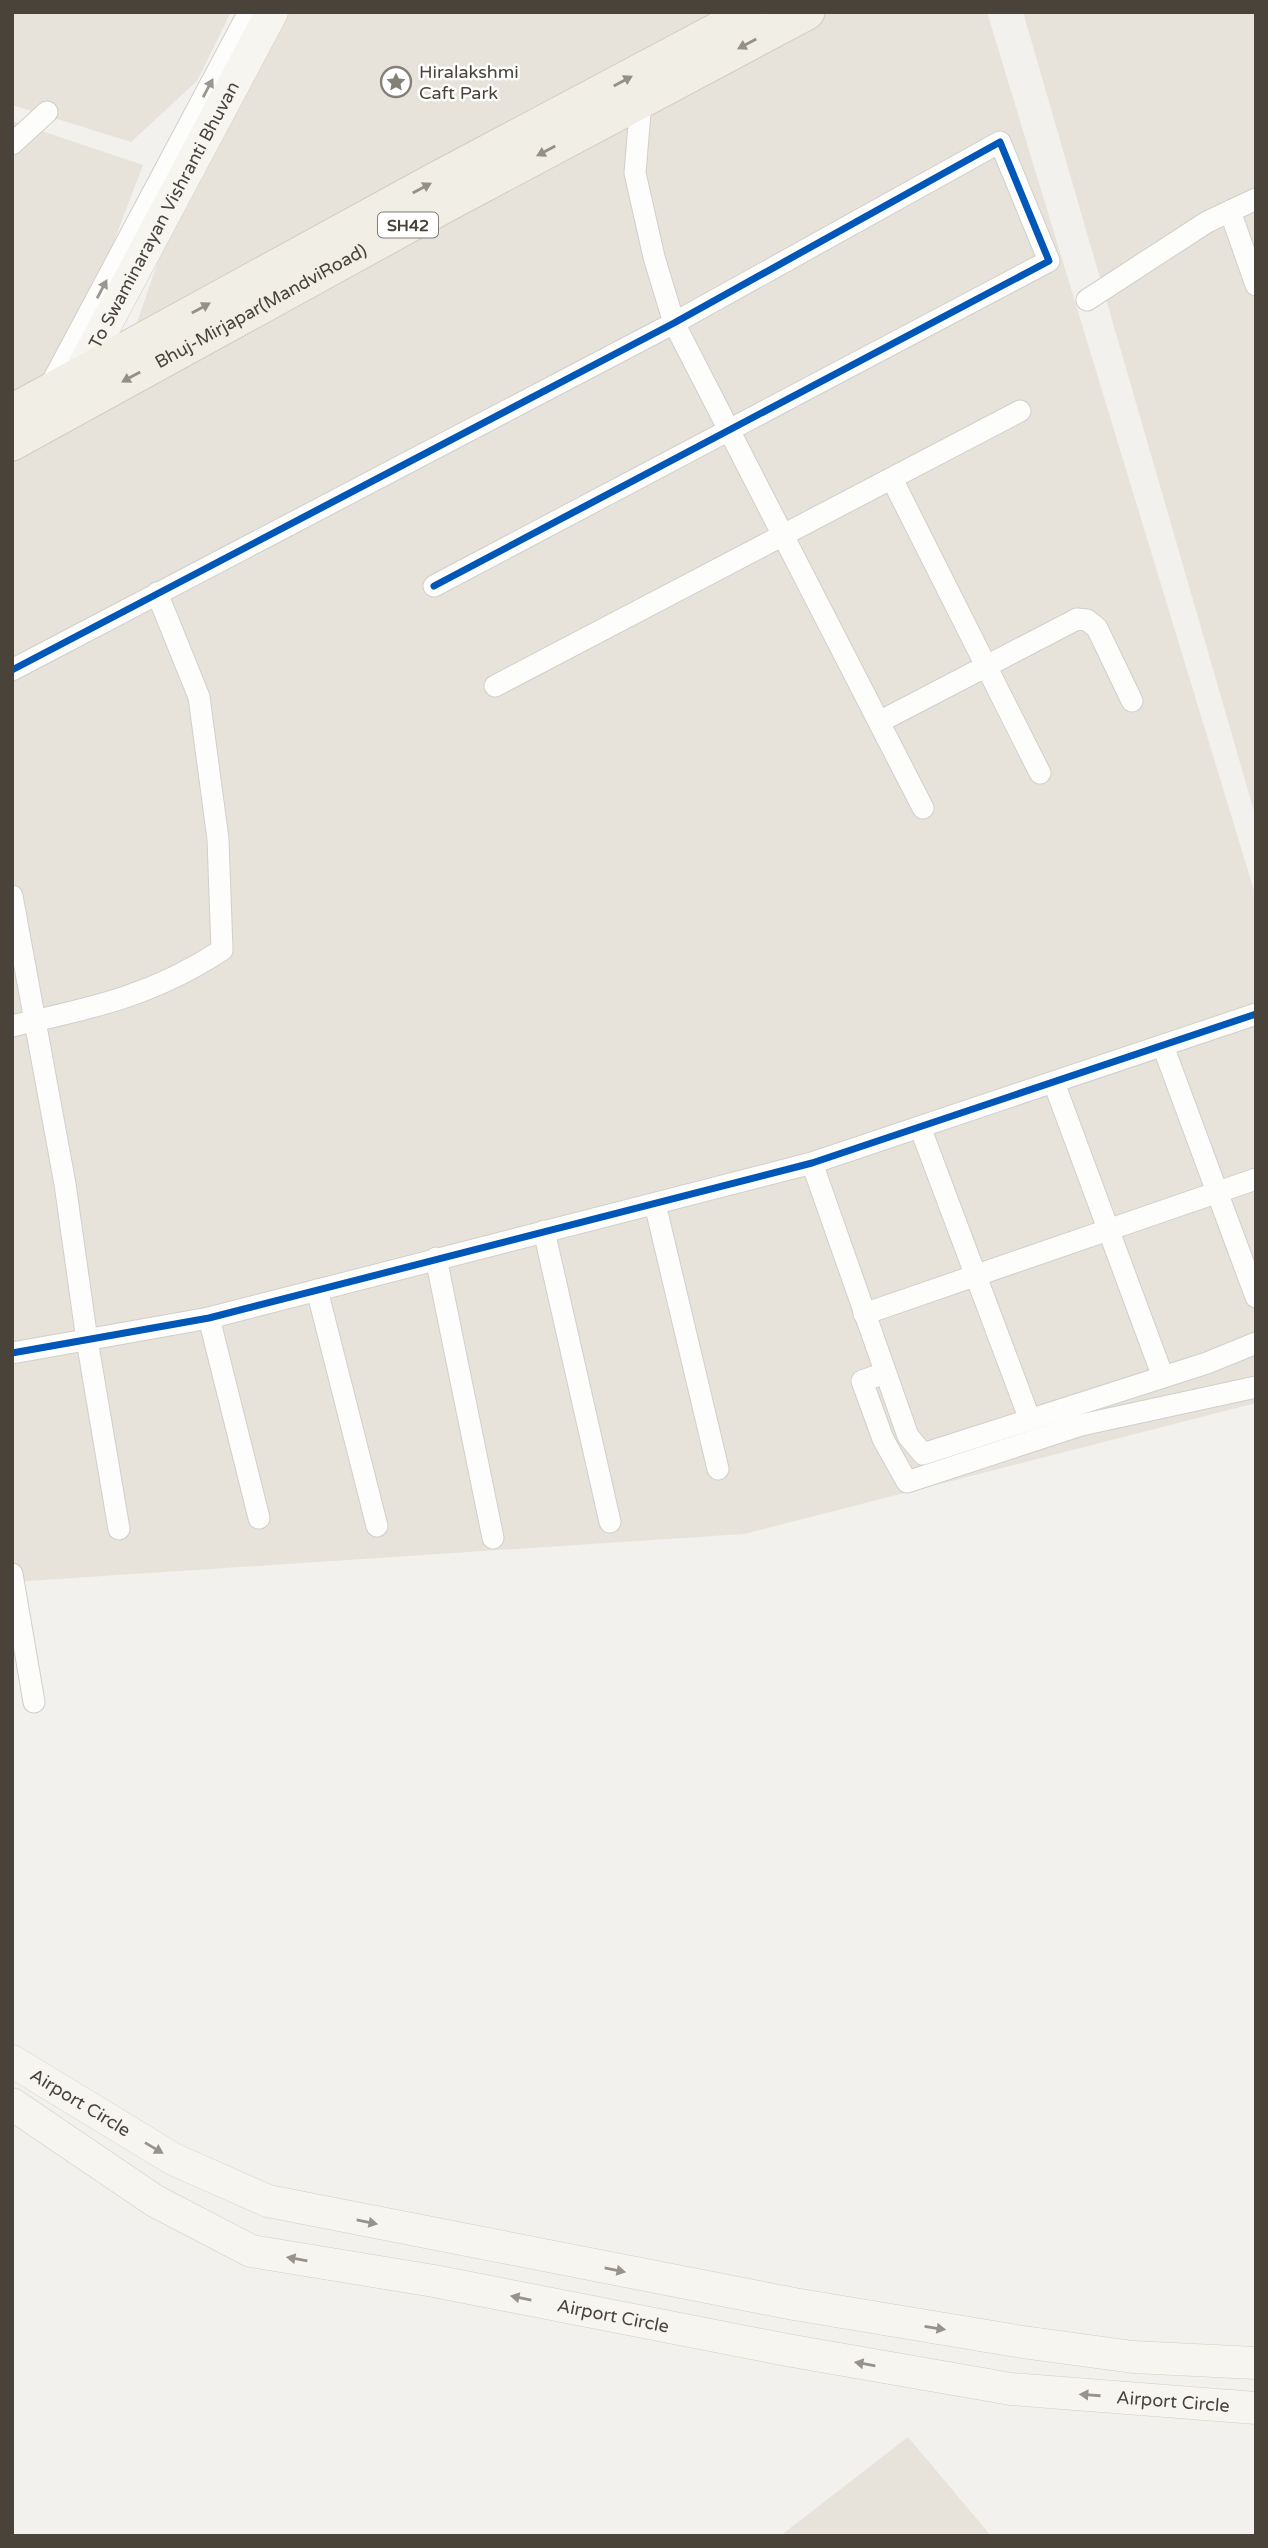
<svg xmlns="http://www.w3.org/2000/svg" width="1268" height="2548" font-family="'Varela Round',sans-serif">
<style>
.residential{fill:#e7e3db}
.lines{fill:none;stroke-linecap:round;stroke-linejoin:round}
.street-casing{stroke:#d1cfcb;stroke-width:23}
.secondary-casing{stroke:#d2cec4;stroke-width:33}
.primary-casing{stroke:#d4cdbc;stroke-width:37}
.street{stroke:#fdfdfc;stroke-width:21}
.secondary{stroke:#f7f5f0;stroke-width:32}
.primary{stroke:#f1eee5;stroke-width:35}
.cycleway-casing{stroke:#fff;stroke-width:11}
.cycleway{stroke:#0057b8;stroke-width:7}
.oneway{fill:#959086}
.oneway2{fill:#9a9791}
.oneway3{fill:#97938b}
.labels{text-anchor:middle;stroke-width:5;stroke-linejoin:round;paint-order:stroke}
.shield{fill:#fff;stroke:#807b74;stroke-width:2}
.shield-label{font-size:16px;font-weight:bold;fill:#494339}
.poi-label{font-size:18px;fill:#494339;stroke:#fff;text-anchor:start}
.street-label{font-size:18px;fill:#494339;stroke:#fff}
</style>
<rect width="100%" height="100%" fill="#f3f1ed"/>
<g class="residential">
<path d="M12 12H231L197 81 131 142 12 105Z"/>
<path d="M274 12H742L126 355 187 176Z"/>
<path d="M803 12H987L1256 897V1403L744 1534 12 1582V451Z"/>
<path d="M1023 12H1256V818Z"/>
<path d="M12 121 143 165 61 381 12 408Z"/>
<path d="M908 2437 991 2536H780Z"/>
</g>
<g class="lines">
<g class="street-casing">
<g id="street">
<path d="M641 101 635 173 654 257 674 323 923 808"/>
<path d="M12 144 47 112"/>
<path d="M1230 211 1256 285"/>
<path d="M1087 300 1207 222 1256 199"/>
<path d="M48 390 249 12"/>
<path d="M892 479 1040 773"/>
<path d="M12 670 674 323 1000 142 1049 261 434 586"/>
<path d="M495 686 1020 411"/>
<path d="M879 722 1077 619 1087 620 1097 628 1132 701"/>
<path d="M12 896 65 1184 87 1340 119 1529"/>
<path d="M12 1026C92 1008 152 996 222 950L218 839 199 697 157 593"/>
<path d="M1163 1046 1256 1297"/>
<path d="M1054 1083 1163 1377"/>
<path d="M920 1127 1030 1420"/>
<path d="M812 1163 908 1436 923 1454 1207 1363 1256 1343"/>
<path d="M655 1204 718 1469"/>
<path d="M544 1231 610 1522"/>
<path d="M436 1258 493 1538"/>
<path d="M317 1290 377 1526"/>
<path d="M864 1314 1256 1179"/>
<path d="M209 1318 259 1518"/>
<path d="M12 1353 209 1318 812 1163 1256 1014"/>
<path d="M885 1373 862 1381 883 1439 907 1482 1081 1425 1256 1387"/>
<path d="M12 1574 34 1702"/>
</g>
</g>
<g class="secondary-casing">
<g id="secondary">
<path id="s1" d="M72 388 272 12"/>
<path id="s2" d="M12 2061 173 2159 268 2201 794 2304 1016 2341 1133 2357 1256 2363"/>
<path id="s3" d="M12 2104 155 2201 251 2251 434 2281 787 2350 1011 2389 1256 2408"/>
</g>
</g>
<g class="primary-casing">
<g id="primary">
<path d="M12 412 430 183 752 12"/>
<path id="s4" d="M12 443 443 206 807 12"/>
</g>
</g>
<use href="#street" class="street"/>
<use href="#secondary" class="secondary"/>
<use href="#primary" class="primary"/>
<g class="cycleway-casing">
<g id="cycleway">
<path d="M12 670 674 323 1000 142 1049 261 434 586"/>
<path d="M12 1353 209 1318 812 1163 1256 1014"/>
</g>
</g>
<use href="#cycleway" class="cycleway"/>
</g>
<defs><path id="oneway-solid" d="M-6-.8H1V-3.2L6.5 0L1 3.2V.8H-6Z" transform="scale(1.75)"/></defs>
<g class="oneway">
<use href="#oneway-solid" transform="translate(747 44) rotate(152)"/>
<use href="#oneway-solid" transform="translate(623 81) rotate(-28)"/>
<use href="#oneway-solid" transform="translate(546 151) rotate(152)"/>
<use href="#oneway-solid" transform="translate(422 188) rotate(-28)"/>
<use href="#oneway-solid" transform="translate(201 308) rotate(-29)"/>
<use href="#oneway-solid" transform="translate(131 377) rotate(151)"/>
</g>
<g class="oneway2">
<use href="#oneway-solid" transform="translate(208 88) rotate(-62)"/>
<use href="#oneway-solid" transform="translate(102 289) rotate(-62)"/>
</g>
<g class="oneway3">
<use href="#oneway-solid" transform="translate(154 2148) rotate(31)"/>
<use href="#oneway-solid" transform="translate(367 2222) rotate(11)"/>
<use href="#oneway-solid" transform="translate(297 2259) rotate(-170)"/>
<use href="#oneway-solid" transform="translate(615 2270) rotate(11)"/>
<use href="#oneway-solid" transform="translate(521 2298) rotate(-169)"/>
<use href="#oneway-solid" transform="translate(935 2328) rotate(9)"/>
<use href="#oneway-solid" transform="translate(865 2364) rotate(-170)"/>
<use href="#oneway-solid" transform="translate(1090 2395) rotate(-176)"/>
</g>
<defs>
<g id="sight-ring" transform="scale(1.575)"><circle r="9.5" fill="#fff" stroke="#848078" stroke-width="1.5"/><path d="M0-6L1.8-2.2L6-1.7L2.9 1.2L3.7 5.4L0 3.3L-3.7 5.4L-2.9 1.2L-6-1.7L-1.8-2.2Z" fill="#848078"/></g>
</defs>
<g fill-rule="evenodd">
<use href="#sight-ring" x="396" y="82"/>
</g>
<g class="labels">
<rect class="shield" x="378" y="212.5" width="60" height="25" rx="5"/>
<g class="shield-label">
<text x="408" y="231">SH42</text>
</g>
<g class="poi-label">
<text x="419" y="78">Hiralakshmi<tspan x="419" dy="21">Caft Park</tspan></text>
</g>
<g class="street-label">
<text dy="6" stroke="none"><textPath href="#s1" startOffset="196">To Swaminarayan Vishranti Bhuvan</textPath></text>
<text dy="6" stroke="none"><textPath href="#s4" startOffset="284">Bhuj-Mirjapar(MandviRoad)</textPath></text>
<text dy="6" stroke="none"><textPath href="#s2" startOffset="80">Airport Circle</textPath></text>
<text dy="6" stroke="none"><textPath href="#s3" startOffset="649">Airport Circle</textPath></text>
<text dy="6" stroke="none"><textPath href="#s3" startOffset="1216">Airport Circle</textPath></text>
</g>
</g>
<rect width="1268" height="2548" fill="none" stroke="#494339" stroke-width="28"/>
</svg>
